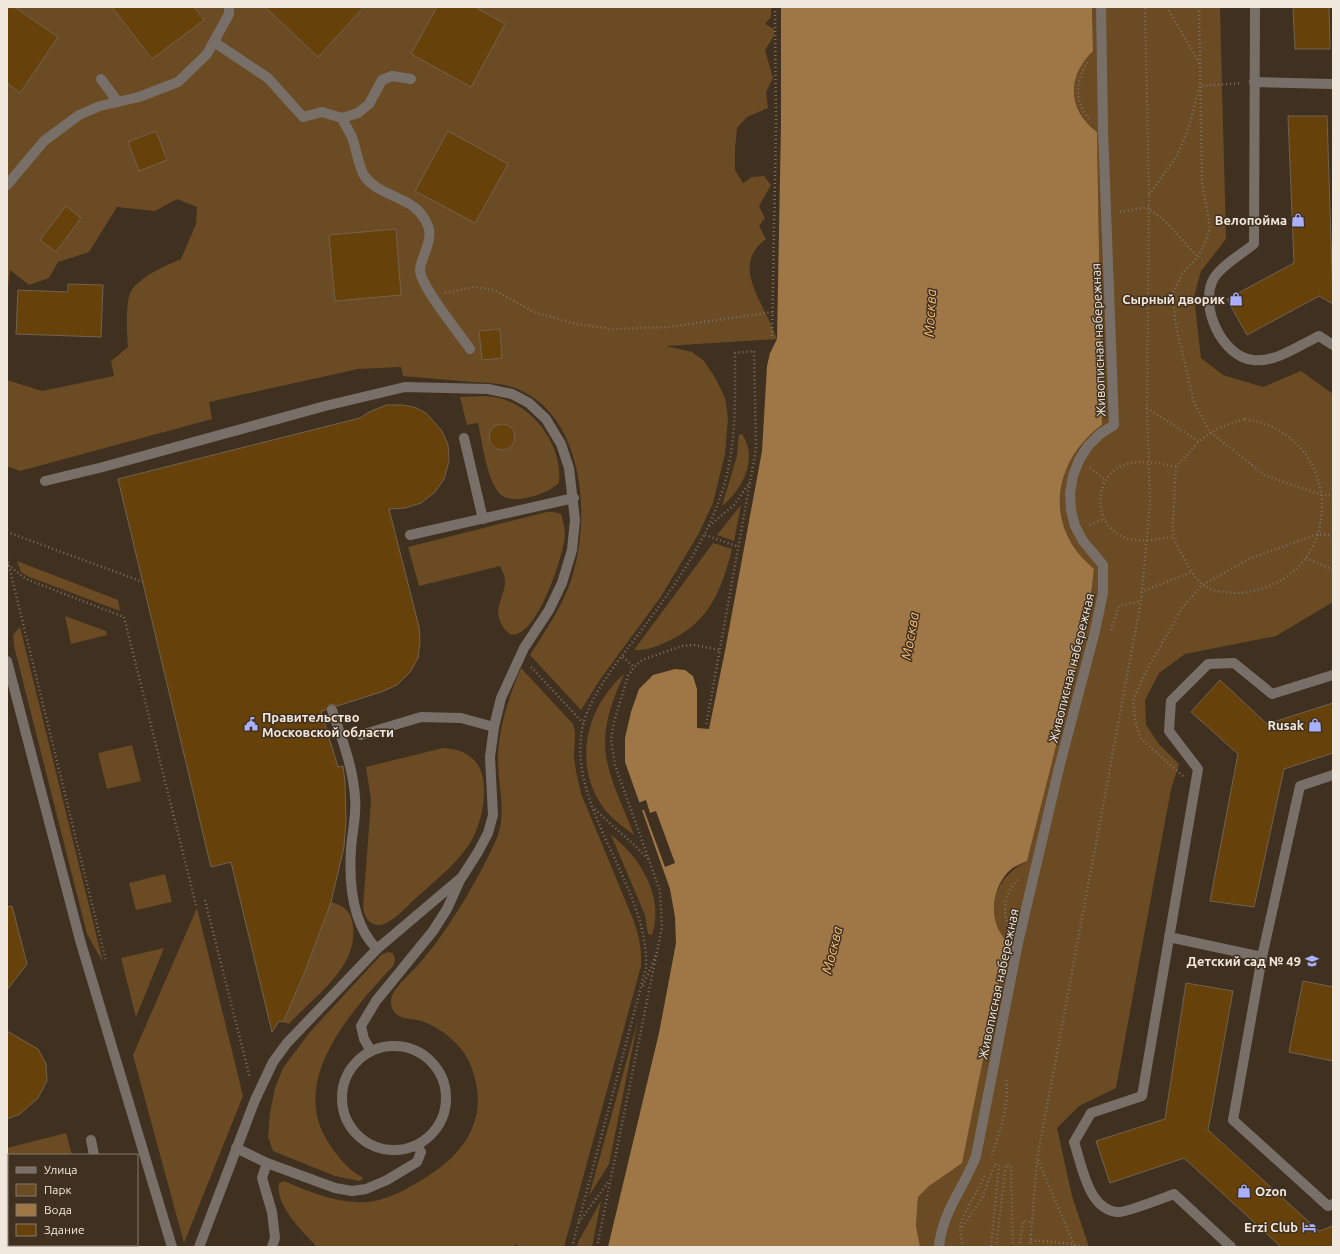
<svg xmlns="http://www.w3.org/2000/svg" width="1340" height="1254" font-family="Ubuntu,sans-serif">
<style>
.green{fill:#6b4b23}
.water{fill:#9f7645}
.pier{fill:#3f3020}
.building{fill:#67410a;stroke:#726250}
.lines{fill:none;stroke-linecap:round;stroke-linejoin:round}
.path{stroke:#7d7062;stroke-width:2.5;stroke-dasharray:1 3;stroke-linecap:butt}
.lane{stroke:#787068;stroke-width:10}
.street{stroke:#787068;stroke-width:10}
.labels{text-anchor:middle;stroke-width:3;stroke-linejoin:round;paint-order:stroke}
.poi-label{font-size:13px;font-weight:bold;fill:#f1e8dd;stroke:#3f3020;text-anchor:end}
.street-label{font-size:13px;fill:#f1e8dd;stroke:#3f3020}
.water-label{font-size:14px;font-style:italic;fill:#fec179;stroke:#3f3020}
</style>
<rect width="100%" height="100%" fill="#3f3020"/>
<g class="green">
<path d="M7 7H771V17L765 24 774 29V36L765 50 773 78 766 92 768 108 747 117 737 128 735 149V170L743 183 752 177 764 176 771 185 759 206 765 218 759 226 766 239C738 260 752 286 764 310 769 320 773 329 777 339L666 346 692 352 704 361 716 379 725 398 728 418 725 454 713 503 699 533 660 598 601 678 581 710 530 655C544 633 559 611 569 586 592 525 587 415 515 388 502 383 486 383 473 382 449 380 426 378 403 376L401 367 358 369 209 402 212 419 20 471 7 466V380L42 391 114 376 111 361 128 347C127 335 125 302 131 291 141 276 165 266 181 259L196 224 197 207 177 199 155 211 117 207 89 252 58 262 49 278 29 285 10 270 7 296Z"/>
<path d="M1092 7H1220L1226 239 1201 271 1194 297 1201 358 1223 375 1263 387 1301 371 1333 394V602L1276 636 1185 654 1159 673 1145 700 1146 725 1159 744 1179 764 1171 789 1116 1088 1079 1106 1057 1128 1072 1196 1089 1247H920L916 1226 918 1197 929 1186 947 1173 1001 936C985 906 997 876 1027 861L1088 620 1094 569C1089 564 1083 559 1079 554 1044 511 1060 455 1102 425L1097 132C1068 109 1066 77 1093 51Z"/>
<path d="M486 396C493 397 501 398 508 401 539 413 563 450 559 483 548 492 539 495 526 498 520 499 510 500 504 497 488 489 482 441 478 423L467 425 460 397Z"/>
<path d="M742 434C759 459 742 490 722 506L737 456 739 435Z"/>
<path d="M741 505 734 541 717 535Z"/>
<path d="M547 512H554L561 514C563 521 565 528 565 535 564 554 536 642 510 634 507 632 503 628 502 625 492 609 505 597 505 581 505 576 502 570 500 566L419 586 408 547Z"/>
<path d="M713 543 732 549C721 592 708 625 664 643 655 647 645 651 634 650Z"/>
<path d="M17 561 118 600 120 611 27 576 21 572Z"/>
<path d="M65 616 106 631 107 635 71 644Z"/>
<path d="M20 627 103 962 87 934 14 646 13 635Z"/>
<path d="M521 668 573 724C577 735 574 744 574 755 575 769 578 782 582 796L633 919C639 935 642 949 641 966L564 1247H519L516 1244 514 1247H317C303 1232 275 1206 279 1183L284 1181C312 1193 338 1204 369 1202 385 1200 401 1192 415 1184 462 1158 492 1121 471 1066 463 1045 442 1028 421 1021 414 1019 405 1019 399 1016 394 1013 390 1006 391 1000 392 989 412 972 419 964 448 931 478 880 496 840 508 813 497 784 498 757 499 725 509 697 521 668Z"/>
<path d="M624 674C615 694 606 717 605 739 604 772 623 805 634 835 622 826 609 817 601 804 573 761 587 707 624 674Z"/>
<path d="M132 745 141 781 107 789 98 753Z"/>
<path d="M443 748C455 749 465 751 474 760 493 778 482 827 468 846 454 866 435 881 417 897 407 906 393 923 380 925 369 926 365 917 363 908L371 800 366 767Z"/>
<path d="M611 835C640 857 665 897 652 935L648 934 645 915Z"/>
<path d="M165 874 172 902 136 910 129 883Z"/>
<path d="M331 902C345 906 352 912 353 927 358 968 313 997 289 1024L283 1022 304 974Z"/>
<path d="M197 908 243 1096 184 1243 133 1055Z"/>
<path d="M164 948 136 1017 121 958Z"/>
<path d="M388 952 393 953 395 959 394 965C353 1009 288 1079 328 1142 337 1156 347 1169 362 1177L363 1179 359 1181 335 1176 273 1151 268 1137 270 1113 275 1088 283 1068 310 1032 381 955Z"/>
<path d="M638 1020 609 1164 589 1196Z"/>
<path d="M66 1133 72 1155H9V1245H96V1247H7V1148Z"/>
<path d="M601 1201 592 1247H577L578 1242Z"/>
</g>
<path class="water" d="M781 7H1092L1093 51C1066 77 1068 110 1097 132L1102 425C1060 455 1044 511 1079 554 1083 559 1089 564 1094 569L1088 620 1027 861C1020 864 1013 867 1008 872 991 890 988 924 1007 941L962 1163 929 1186 918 1197 916 1226 920 1247H608L659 1033 676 943 675 917 670 889 625 762V738L631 712 639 689 653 675 675 669 685 670 693 676 697 689V728L709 729 725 651 762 451 767 366 770 353 777 339 781 124Z"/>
<path class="pier" d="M646 800 650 813 656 811 675 863 665 867 644 810H641L638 803Z"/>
<g class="building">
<path d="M7 7H14L58 37 20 93 7 83Z"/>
<path d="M112 7H194L204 20 152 59Z"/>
<path d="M265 7H364L318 57Z"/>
<path d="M437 7H475L505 24 471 87 411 54Z"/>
<path d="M1293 7H1329L1330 49H1295Z"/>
<path d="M1288 116H1327L1333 304 1319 296 1247 335 1227 299 1294 263Z"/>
<path d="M156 131 167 160 139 171 128 142Z"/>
<path d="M448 131 508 164 475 223 415 191Z"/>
<path d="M66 206 81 218 56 252 40 240Z"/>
<path d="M396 229 401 295 335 301 329 235Z"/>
<path d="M68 284 103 285 101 337 16 334 18 290 68 292Z"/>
<path d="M500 329 502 358 482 360 479 331Z"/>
<path d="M387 405H402L414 407 426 413 442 431 448 445 449 461 444 479 435 492 421 503 405 508 389 509 419 627 420 642 418 658 410 672 397 685 381 692 337 706 330 704 326 710 321 711 338 767 343 766 345 782 346 820 344 847 331 902 304 974 283 1022 279 1021 272 1032 231 862 211 867 118 479 360 418 371 411Z"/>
<circle cx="502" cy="437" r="13"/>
<path d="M1220 680 1267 724 1333 703V753L1284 769 1254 907 1210 901 1238 754 1191 712Z"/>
<path d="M12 906 27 964 7 990V907Z"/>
<path d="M1303 981 1333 987V1061L1289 1052Z"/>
<path d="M1186 983 1233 991 1208 1130 1319 1231 1333 1226V1247H1281L1184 1158 1110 1183 1096 1141 1165 1119Z"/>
<path d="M7 1031 38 1049 46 1064 47 1081 38 1098 20 1114 7 1119Z"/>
</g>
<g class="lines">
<g class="path">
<path d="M1167 7 1200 64"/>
<path d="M1199 7 1202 182 1210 227 1206 241 1198 257 1183 272 1173 293 1175 322 1194 402 1210 432 1266 476 1322 495H1333"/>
<path d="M1087 62C1076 81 1074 101 1089 119"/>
<path d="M1149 195 1178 154 1188 129 1200 86 1242 83"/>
<path d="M1120 212 1147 207 1168 224 1198 257"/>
<path d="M445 293 474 287 494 290 534 312 576 324 613 329 669 327 773 312"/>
<path d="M772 336 776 127 775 7"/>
<path d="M1147 408 1198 441"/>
<path d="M1245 419C1261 422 1276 427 1289 437 1335 473 1333 548 1283 579 1269 587 1253 593 1237 593 1226 592 1211 592 1202 584 1192 576 1186 561 1179 549 1170 533 1173 524 1174 506 1175 496 1174 474 1177 466 1179 462 1184 458 1187 455 1204 433 1219 427 1245 419Z"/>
<path d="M1090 468 1106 480"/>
<path d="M1090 525 1104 519"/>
<path d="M709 526 734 505 750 482"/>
<path d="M7 532 143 582"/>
<path d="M705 535 739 547"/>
<path d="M1172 537C1157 539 1141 543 1126 538 1090 526 1092 470 1131 463 1146 460 1162 464 1177 467"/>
<path d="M7 558 106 961"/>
<path d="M1306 558 1333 570"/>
<path d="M8 565 26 579 124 617 196 905"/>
<path d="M1141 592 1192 572"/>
<path d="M1111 630 1119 606 1141 601"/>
<path d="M623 657 634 667"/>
<path d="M531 667 583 723"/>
<path d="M1183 776 1141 739 1135 721 1133 701 1144 675 1182 608 1202 585 1249 559 1318 534 1333 536"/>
<path d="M595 809C612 827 632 841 648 859"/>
<path d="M205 900 250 1078"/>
<path d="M1008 925C1002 908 1005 891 1019 879"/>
<path d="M643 986 657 953"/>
<path d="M992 1155C1000 1131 1010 1103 1006 1078"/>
<path d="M1038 1160 1075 1247"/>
<path d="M579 1222 609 1181"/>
<path d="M962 1227 982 1198 995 1164 999 1165 991 1247"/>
<path d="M1031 1240 1074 1244 1086 1247"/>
<path d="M572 1247 646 968C650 886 564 806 583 725 591 691 629 648 649 620 686 570 722 517 731 453 736 420 735 386 735 353L754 351 756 449 706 726"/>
<path d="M597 1247 662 927 660 891 615 765 611 739 614 722 628 676 634 667 642 660 682 646 694 645 720 650"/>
<path d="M963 1247C962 1241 960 1234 960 1229 963 1210 978 1193 985 1175"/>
<path d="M996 1247 1006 1165 1011 1166 1013 1247"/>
<path d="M1019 1247 1023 1221 1033 1222"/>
<path d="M1030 1247 1037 1160 1141 601 1150 503 1147 408 1149 195 1145 7"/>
</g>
<g class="lane">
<path d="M1255 7 1254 244C1243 253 1221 266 1214 278 1198 305 1222 357 1253 360 1275 363 1300 345 1319 336L1333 345"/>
<path d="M214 42 268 78 303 117 322 112 342 118C345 125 349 131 352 137 356 148 359 169 365 177 384 200 416 195 428 226 434 240 420 259 420 270 420 286 460 334 470 349"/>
<path d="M101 79 118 102"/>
<path d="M1254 82 1333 84"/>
<path d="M342 118 358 113 369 104 382 80 392 76 411 79"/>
<path d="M7 185 44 141 79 115 100 106 139 97 178 82 207 54 229 14V7"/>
<path d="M464 438 483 519"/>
<path d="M45 481 103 467 325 406 405 387 488 389 512 394 529 403 546 419 561 444 569 468 575 520 572 550 562 583 549 610 524 648 501 698 494 727 490 757 493 815 488 833 478 852 462 877 377 949 287 1043 273 1062 255 1100 199 1247"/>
<path d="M410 535 574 498"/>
<path d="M332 710C342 739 353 767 355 797 357 814 352 832 351 849 349 881 352 924 377 949"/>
<path d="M361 735 421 717 461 718 494 727"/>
<path d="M1333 775 1300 786 1262 957 1233 1120 1328 1206 1333 1204"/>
<path d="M1169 937 1262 957"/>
<circle cx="394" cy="1098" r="52"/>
<path d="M371 1051 364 1039 361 1026 376 1001 433 931 447 909 461 878"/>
<path d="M91 1140 94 1155"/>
<path d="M236 1148 267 1163 335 1188 352 1191 366 1189 387 1180 417 1162 421 1152 417 1145"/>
<path d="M267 1163 262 1178 272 1212 275 1238 272 1247"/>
<path d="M117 1245 118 1247"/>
<path d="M1231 1247 1174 1194C1163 1198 1127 1212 1119 1212 1088 1211 1082 1165 1074 1142L1091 1113 1142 1096 1198 769 1169 731 1171 701 1208 664 1234 663 1272 694 1333 675"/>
</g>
<g class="street">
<path d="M7 661 80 940 172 1247"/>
<path d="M939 1247C942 1212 964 1188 976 1156L1018 943 1059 768 1095 631 1103 593V565L1083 541 1075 526 1071 510 1070 493 1073 476 1079 460 1088 446 1100 434 1114 425 1103 130 1101 7"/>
</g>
</g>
<defs>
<g id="shop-bare" transform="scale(1.08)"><path d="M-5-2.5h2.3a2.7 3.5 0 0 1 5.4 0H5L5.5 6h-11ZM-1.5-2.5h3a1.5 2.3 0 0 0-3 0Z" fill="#a9b0fc" stroke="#3f3020" stroke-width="2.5" paint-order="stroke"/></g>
<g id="civic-bare" transform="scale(1.08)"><path d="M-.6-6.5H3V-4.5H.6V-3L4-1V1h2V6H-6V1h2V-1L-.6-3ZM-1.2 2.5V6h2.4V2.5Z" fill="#a9b0fc" stroke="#3f3020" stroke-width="2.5" paint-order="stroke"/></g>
<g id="school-bare" transform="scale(1.08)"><path d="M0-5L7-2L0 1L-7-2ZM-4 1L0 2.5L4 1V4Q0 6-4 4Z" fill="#a9b0fc" stroke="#3f3020" stroke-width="2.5" paint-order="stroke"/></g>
<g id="hotel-bare" transform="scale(1.08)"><path d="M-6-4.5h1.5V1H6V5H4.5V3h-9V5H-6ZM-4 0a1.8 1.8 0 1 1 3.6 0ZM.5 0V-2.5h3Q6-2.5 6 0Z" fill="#a9b0fc" stroke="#3f3020" stroke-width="2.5" paint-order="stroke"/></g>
</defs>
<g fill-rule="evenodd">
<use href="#shop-bare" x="1298" y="220"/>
<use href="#shop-bare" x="1236" y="299"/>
<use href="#civic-bare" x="251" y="724"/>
<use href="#shop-bare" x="1315" y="725"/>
<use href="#school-bare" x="1312" y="961"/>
<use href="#shop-bare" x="1244" y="1191"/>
<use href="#hotel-bare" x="1309" y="1227"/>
</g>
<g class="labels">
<g class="poi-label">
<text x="1287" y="225">Велопойма</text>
<text x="1225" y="304">Сырный дворик</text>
<text x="262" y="722" text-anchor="start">Правительство<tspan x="262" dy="15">Московской области</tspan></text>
<text x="1304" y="730">Rusak</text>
<text x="1301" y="966">Детский сад № 49</text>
<text x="1255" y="1196" text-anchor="start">Ozon</text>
<text x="1298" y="1232">Erzi Club</text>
</g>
<g class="street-label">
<text transform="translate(1098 340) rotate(-92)" y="5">Живописная набережная</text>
<text transform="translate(1071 668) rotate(-76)" y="5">Живописная набережная</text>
<text transform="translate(998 984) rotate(-78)" y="5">Живописная набережная</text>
</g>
<g class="water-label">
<text transform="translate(930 313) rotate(-87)" y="5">Москва</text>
<text transform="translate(910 636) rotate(-80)" y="5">Москва</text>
<text transform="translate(832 950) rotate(-76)" y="5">Москва</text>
</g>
</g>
<rect width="1340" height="1254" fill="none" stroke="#f1e8dd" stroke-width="16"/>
<rect x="8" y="1154" width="130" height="92" fill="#3f3020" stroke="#867a6c"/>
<rect x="16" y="1167" width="20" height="6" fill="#787068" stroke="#867a6c"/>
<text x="44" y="1174" font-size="12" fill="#f1e8dd">Улица</text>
<rect x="16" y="1184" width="20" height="12" fill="#6b4b23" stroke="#867a6c"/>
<text x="44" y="1194" font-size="12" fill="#f1e8dd">Парк</text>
<rect x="16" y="1204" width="20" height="12" fill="#9f7645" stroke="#867a6c"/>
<text x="44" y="1214" font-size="12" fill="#f1e8dd">Вода</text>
<rect x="16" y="1224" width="20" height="12" fill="#67410a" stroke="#867a6c"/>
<text x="44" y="1234" font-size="12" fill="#f1e8dd">Здание</text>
</svg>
